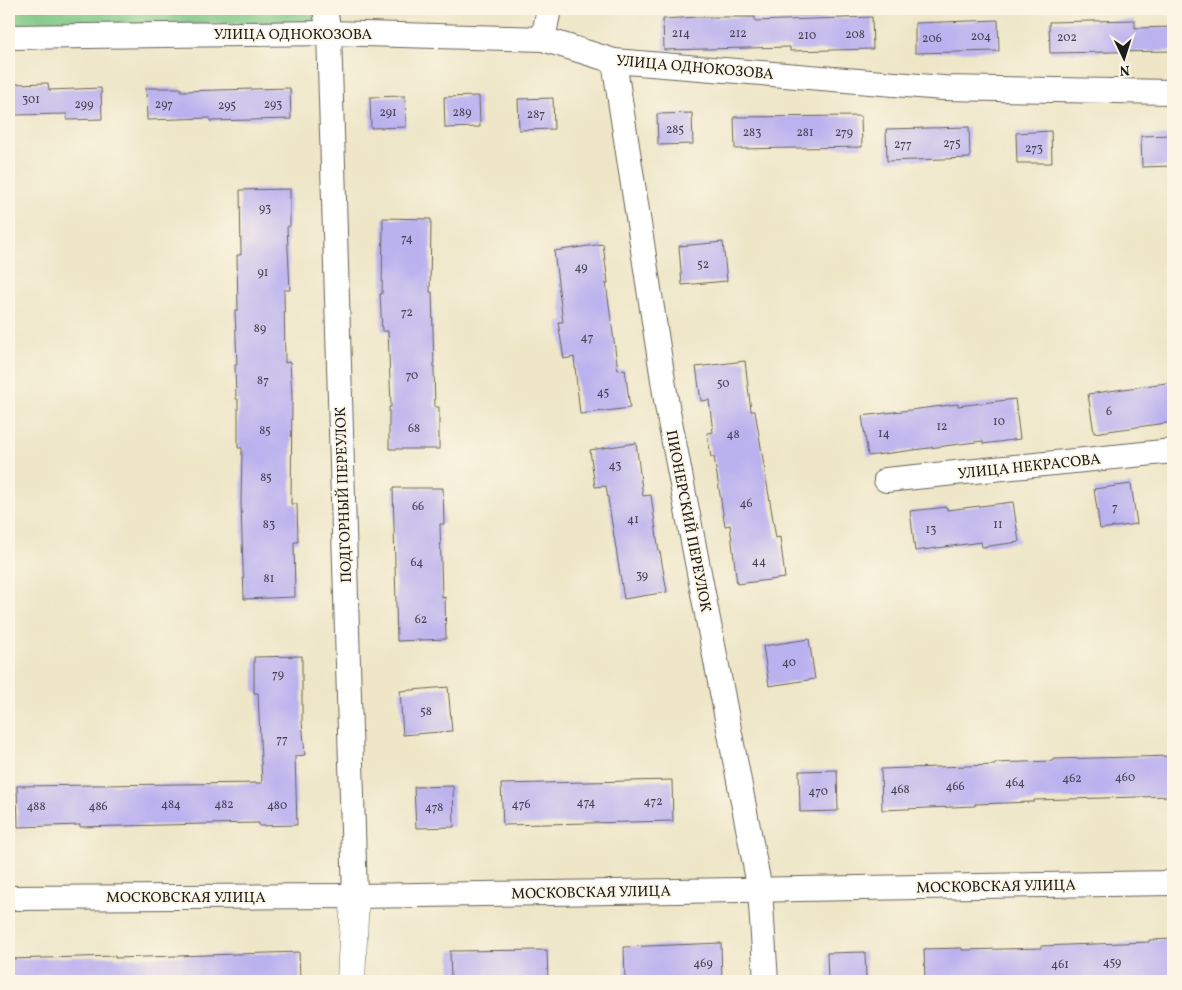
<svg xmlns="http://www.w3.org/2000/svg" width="1182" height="990" font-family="Vollkorn,serif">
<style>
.green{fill:#7bc684;stroke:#4c7150}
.building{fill:#bab1ef}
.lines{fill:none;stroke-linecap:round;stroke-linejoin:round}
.minor-casing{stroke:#666358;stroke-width:26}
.major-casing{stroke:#666358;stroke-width:29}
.minor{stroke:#fff;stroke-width:24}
.major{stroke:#fff;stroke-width:28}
.labels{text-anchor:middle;stroke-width:4;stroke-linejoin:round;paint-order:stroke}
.number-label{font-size:12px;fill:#444151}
.street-label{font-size:15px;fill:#1c1c1c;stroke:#fcf5e5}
</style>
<rect width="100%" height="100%" fill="#fcf5e5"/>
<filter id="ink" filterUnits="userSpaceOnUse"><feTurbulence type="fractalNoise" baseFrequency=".02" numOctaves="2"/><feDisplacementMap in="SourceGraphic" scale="10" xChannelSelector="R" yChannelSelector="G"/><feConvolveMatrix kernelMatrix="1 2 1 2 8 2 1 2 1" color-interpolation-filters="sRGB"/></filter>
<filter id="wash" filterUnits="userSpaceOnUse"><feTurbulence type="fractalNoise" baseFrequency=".0096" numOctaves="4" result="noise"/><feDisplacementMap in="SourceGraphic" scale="20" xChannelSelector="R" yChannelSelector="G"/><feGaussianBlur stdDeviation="1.12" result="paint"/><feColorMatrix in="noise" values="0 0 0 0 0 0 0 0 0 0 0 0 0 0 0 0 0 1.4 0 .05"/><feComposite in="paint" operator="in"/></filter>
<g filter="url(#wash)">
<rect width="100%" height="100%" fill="#eee6c7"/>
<path class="green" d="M9 9H313L315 23 9 25Z"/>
<g id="blocks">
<g class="building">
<path d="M699 17H755V21L872 17 873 49 790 51V47L664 50 663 19Z"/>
<path d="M998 20 999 51 915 53V23Z"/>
<path d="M1135 20V28L1173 27V51L1050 53 1049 22Z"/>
<path d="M48 83 49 90 101 88 102 119 67 120V114L14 115 13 84Z"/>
<path d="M146 88H181V91L290 88 291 119 210 121V118L147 120Z"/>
<path d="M405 96 406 127 371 128 370 97Z"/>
<path d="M479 96 480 127 445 128 444 97Z"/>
<path d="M553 98 554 129 519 130 518 99Z"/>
<path d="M692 113 693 144 658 145 657 114Z"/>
<path d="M861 116 862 147 735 149 734 117Z"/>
<path d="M969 127 970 158 887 161 886 129Z"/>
<path d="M1051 131 1052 163H1017L1016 133Z"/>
<path d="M1173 135V166L1142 167 1141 136Z"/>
<path d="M290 189V226L287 227 290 290H284L285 363 290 362 292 396 291 504H297L298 542H294L295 597 244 599 241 505 242 448H238V399H236L235 365H237L235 310H238L237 255H241L240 190Z"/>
<path d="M383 218 431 219 430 292H432L435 407H439V449H389V407H391L388 331H382L380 294H382Z"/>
<path d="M723 242 727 281 682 285 679 246Z"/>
<path d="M603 244 608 283H606L618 370 625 369 630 408 580 414 574 357 564 359 558 322H563L554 251Z"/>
<path d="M745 361 751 411H755L776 538 780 537 785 578 737 584 730 525 725 526 714 457H711L707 433 713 432 709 400 701 401 696 367Z"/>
<path d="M1173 382V422L1094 433 1088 394Z"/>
<path d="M1015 399 1020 439 983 444V441L868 456 862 416 958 404V406Z"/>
<path d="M636 443 643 496 651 495 659 552H660L667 592 624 599 606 486 595 487 590 450Z"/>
<path d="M1131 484 1137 524 1100 529 1094 489Z"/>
<path d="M393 488H443L444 524H440L442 598 445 597 446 639 397 641Z"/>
<path d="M1013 502 1019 542 982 547 981 542 915 551 910 511 947 507V510Z"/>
<path d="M809 639 815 679 769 686 763 646Z"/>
<path d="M302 656V721L305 755 295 756 297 825 259 826V823L205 824 80 827V825L18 827 17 786 262 783 258 693H254V657Z"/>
<path d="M448 687 452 731 403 735 400 691Z"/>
<path d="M1173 756V796L1034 800V802L975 804V806L882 810 881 769 995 765V763L1053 761V759Z"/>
<path d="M837 770 838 811 800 812 799 771Z"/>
<path d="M672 780 673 821 503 825 501 784Z"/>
<path d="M453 786 454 827 416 828 414 787Z"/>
<path d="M1173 939V980L925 981 924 949 962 948V950L1041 948V946L1149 942V940Z"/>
<path d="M721 943 722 981H625L624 947Z"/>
<path d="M547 950 548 981H451L450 951Z"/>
<path d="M299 952 300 981H9V959L115 956V958Z"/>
<path d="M865 952 866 981H828L827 953Z"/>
</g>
</g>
</g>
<g filter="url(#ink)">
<use href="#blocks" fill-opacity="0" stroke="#666358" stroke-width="1"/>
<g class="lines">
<g class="minor-casing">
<g id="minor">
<path d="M325 9 329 33 355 896"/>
<path d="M9 37 329 33 543 39 614 61 943 88 1173 92"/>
<path d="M543 39 549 9"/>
<path d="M614 61 667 406 760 890 766 981"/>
<path d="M886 480 1173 451"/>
<path d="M9 898 355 896 1173 883"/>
</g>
</g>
<g class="major-casing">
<path id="major" d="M351 981 355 896"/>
</g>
<use href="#minor" class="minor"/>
<use href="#major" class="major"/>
</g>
</g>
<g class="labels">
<g class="number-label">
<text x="681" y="37">214</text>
<text x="738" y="37">212</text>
<text x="855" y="38">208</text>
<text x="807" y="39">210</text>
<text x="981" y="40">204</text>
<text x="1067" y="41">202</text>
<text x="932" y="42">206</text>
<text x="31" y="103">301</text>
<text x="84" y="108">299</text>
<text x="164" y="108">297</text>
<text x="273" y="108">293</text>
<text x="227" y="109">295</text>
<text x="388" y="116">291</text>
<text x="462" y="116">289</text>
<text x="536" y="118">287</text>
<text x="675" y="133">285</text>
<text x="752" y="136">283</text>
<text x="805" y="136">281</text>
<text x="844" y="136">279</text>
<text x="952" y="147">275</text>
<text x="903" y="148">277</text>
<text x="1034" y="152">273</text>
<text x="265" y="212">93</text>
<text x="407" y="242">74</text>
<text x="703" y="268">52</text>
<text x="581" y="271">49</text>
<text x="263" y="276">91</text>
<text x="407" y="316">72</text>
<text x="260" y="332">89</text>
<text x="587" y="341">47</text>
<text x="412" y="379">70</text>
<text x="263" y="384">87</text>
<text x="723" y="387">50</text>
<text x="603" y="396">45</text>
<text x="1109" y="415">6</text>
<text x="999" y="425">10</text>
<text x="942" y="430">12</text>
<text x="414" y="432">68</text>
<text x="265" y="434">85</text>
<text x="884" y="437">14</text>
<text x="733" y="438">48</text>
<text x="615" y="469">43</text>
<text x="266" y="481">85</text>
<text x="746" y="507">46</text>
<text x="418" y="510">66</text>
<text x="1115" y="511">7</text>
<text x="633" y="523">41</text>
<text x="269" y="528">83</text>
<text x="998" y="528">11</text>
<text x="931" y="533">13</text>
<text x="759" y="565">44</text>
<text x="417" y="566">64</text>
<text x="642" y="579">39</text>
<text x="269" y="582">81</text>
<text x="421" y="623">62</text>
<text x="789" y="666">40</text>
<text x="278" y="678">79</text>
<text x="426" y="715">58</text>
<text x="282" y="743">77</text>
<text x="1125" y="781">460</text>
<text x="1072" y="782">462</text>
<text x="1015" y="786">464</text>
<text x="955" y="790">466</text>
<text x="900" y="793">468</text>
<text x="818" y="795">470</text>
<text x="653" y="805">472</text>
<text x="586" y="806">474</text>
<text x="171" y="808">484</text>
<text x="224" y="808">482</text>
<text x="521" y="808">476</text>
<text x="277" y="809">480</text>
<text x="36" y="810">488</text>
<text x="98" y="810">486</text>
<text x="434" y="811">478</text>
<text x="1112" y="966">459</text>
<text x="703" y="967">469</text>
<text x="1060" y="968">461</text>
</g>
<g class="street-label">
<text x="293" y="39">УЛИЦА ОДНОКОЗОВА</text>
<text transform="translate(695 67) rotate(5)" y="5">УЛИЦА ОДНОКОЗОВА</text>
<text transform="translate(1029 466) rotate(-6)" y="5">УЛИЦА НЕКРАСОВА</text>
<text transform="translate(343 495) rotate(-92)" y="5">ПОДГОРНЫЙ ПЕРЕУЛОК</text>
<text transform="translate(689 521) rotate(79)" y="5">ПИОНЕРСКИЙ ПЕРЕУЛОК</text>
<text transform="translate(996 886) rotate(-1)" y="5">МОСКОВСКАЯ УЛИЦА</text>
<text transform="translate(591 892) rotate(-1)" y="5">МОСКОВСКАЯ УЛИЦА</text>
<text x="186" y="902">МОСКОВСКАЯ УЛИЦА</text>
</g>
</g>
<rect width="1182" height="990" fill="none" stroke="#fcf5e5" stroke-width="30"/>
<g transform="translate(1124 58) rotate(176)" stroke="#fcf5e5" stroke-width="4" paint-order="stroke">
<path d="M0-4L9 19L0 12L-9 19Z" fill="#1c1c1c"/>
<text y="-8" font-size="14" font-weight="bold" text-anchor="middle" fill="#1c1c1c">N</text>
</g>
</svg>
